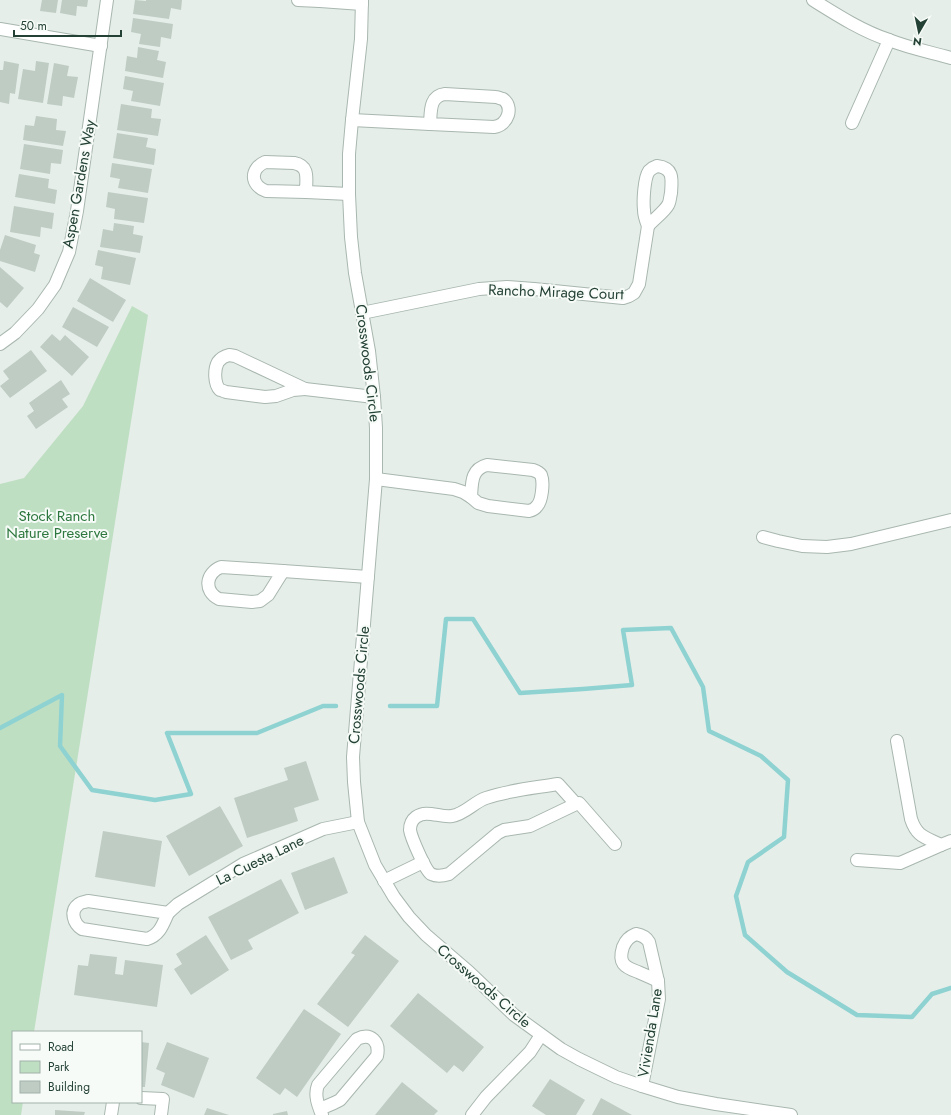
<svg xmlns="http://www.w3.org/2000/svg" width="951" height="1115" font-family="Jost,sans-serif">
<style>
.green{fill:#bfdfc3}
.lines{fill:none;stroke-linecap:round;stroke-linejoin:round}
.stream{stroke:#8fd2d2;stroke-width:4.5}
.building{fill:#beccc4}
.minor-casing{stroke:#a8b7af;stroke-width:14}
.minor{stroke:#fff;stroke-width:12}
.labels{text-anchor:middle;stroke-width:4;stroke-linejoin:round;paint-order:stroke}
.street-label{font-size:15px;fill:#244135;stroke:#f6fbf8}
.park-label{font-size:15px;fill:#2e783f;stroke:#f6fbf8}
</style>
<rect width="100%" height="100%" fill="#e6eee9"/>
<path class="green" d="M132 306 148 315 34 1032H13V1102H23L21 1115H0V484L24 478 83 406Z"/>
<g class="lines">
<g class="stream">
<path d="M390 706H437L446 619H473L520 693 583 689 632 685 623 630 671 628 703 687 709 731 761 756 788 780 784 837 748 862 736 896 745 935 787 972 857 1015 912 1017 932 994 951 988"/>
<path d="M0 728 62 695 60 746 92 790 155 800 191 794 167 733H257L323 706H336"/>
</g>
</g>
<g class="building">
<path d="M42 0H58L56 13 40 11Z"/>
<path d="M62 0H88L87 7 77 6 76 16 60 13Z"/>
<path d="M135 0 146 1V0H182L181 10 171 8 169 19 133 14Z"/>
<path d="M133 18 173 24 171 39 161 37 160 47 139 44 141 34 131 32Z"/>
<path d="M138 47 159 51 157 60 166 62 163 78 125 71 127 56 137 58Z"/>
<path d="M4 61 19 64 15 94 10 93 9 104 0 102V70H3Z"/>
<path d="M36 61 49 63 43 103 18 99 23 69 35 71Z"/>
<path d="M54 63 69 66 67 76 78 77 74 98 63 96 62 106 47 104Z"/>
<path d="M125 76 164 83 160 106 131 101 133 91 123 89Z"/>
<path d="M121 104 152 109 151 118 161 119 158 136 117 130Z"/>
<path d="M36 116 57 119 56 130 66 131 63 146 23 140 25 125 34 126Z"/>
<path d="M117 133 148 138 146 147 156 149 154 165 113 158Z"/>
<path d="M24 144 63 150 61 164 51 163 50 174 20 169Z"/>
<path d="M112 163 152 169 148 193 118 188 120 179 110 177Z"/>
<path d="M19 174 49 179 48 188 57 190 55 204 15 197Z"/>
<path d="M108 192 148 198 144 223 114 219 115 209 106 207Z"/>
<path d="M14 206 54 213 52 229 41 227 40 237 10 232Z"/>
<path d="M114 223 134 226 133 234 143 236 140 253 100 247 103 229 113 231Z"/>
<path d="M5 235 36 245 34 253 40 255 35 272 0 261V250Z"/>
<path d="M98 250 136 258 130 285 101 279 103 267 95 265Z"/>
<path d="M0 267 24 288 7 308 0 302Z"/>
<path d="M90 278 126 300 113 322 77 301Z"/>
<path d="M73 307 109 327 97 347 62 327Z"/>
<path d="M52 334 60 341 65 335 89 357 72 376 40 347Z"/>
<path d="M31 350 47 371 10 398 0 386 9 379 3 371Z"/>
<path d="M61 380 70 394 62 399 68 407 36 429 27 416 34 411 29 403Z"/>
<path d="M306 761 319 800 294 808 298 821 247 838 234 798 288 780 284 768Z"/>
<path d="M220 806 243 846 189 876 166 836Z"/>
<path d="M103 831 162 841 155 887 95 877Z"/>
<path d="M334 857 348 893 305 910 291 873Z"/>
<path d="M281 879 299 913 248 940 253 949 231 960 208 917Z"/>
<path d="M206 935 229 970 191 995 174 969 182 964 176 954Z"/>
<path d="M365 935 399 961 348 1027 317 1004 355 955 351 953Z"/>
<path d="M90 954 117 957 115 974 123 975 125 960 163 965 157 1007 74 995 78 965 88 966Z"/>
<path d="M418 993 484 1047 463 1072 454 1065 447 1073 390 1026Z"/>
<path d="M304 1009 341 1034 297 1097 285 1088 280 1095 256 1078Z"/>
<path d="M141 1042 149 1043 145 1087H141Z"/>
<path d="M167 1042 209 1058 194 1098 161 1085 165 1073 156 1069Z"/>
<path d="M550 1079 585 1100 576 1115H546L532 1106Z"/>
<path d="M402 1082 438 1111 434 1115H375Z"/>
<path d="M601 1098 632 1115H592Z"/>
<path d="M207 1108 229 1115H204Z"/>
<path d="M55 1110 85 1112 84 1115H55Z"/>
<path d="M287 1111 288 1115H273V1114Z"/>
</g>
<g class="lines">
<g class="minor-casing">
<g id="minor">
<path d="M298 0 320 1 319 0"/>
<path d="M362 0 361 39 352 120 349 154V194L351 237 355 273 369 351 374 397 376 428V479L353 757 354 782 358 822 375 865 394 897 409 917 426 935 469 972 514 1015 561 1049 579 1059 616 1077 642 1086 678 1097 716 1104 791 1115"/>
<path d="M813 0C837 15 862 31 889 40 909 48 930 52 951 58"/>
<path d="M320 1 362 4"/>
<path d="M0 29 101 46"/>
<path d="M445 94 496 97C497 97 502 99 503 99 514 107 508 125 494 127L430 124C431 112 429 96 445 94Z"/>
<path d="M352 120 430 124"/>
<path d="M852 123 889 40"/>
<path d="M265 162 294 163C310 166 306 179 306 192L266 191C250 185 250 169 265 162Z"/>
<path d="M657 166C674 168 672 179 671 193 670 197 670 202 668 205 665 211 653 220 648 226 646 221 644 215 644 210 643 202 644 178 649 171 651 169 654 167 657 166Z"/>
<path d="M306 192 349 194"/>
<path d="M362 313 479 289 507 287 534 289 623 298 629 296 634 293 639 284 648 226"/>
<path d="M0 344 15 333 38 309 55 285 69 252 77 211 107 0"/>
<path d="M229 355 235 356 305 389 293 390 276 396 265 397 226 392C226 392 221 390 220 390 214 384 214 369 218 362 221 358 225 356 229 355Z"/>
<path d="M305 389 374 397"/>
<path d="M487 465 533 470C536 471 539 472 541 475 544 482 542 501 537 506 535 509 533 510 529 511L488 506 478 503 471 497C472 483 471 469 487 465Z"/>
<path d="M376 479 454 489 463 492 471 497"/>
<path d="M763 537 778 541 802 546 827 547 851 544 951 520"/>
<path d="M221 567 283 571 268 595 260 601 252 602 219 599C203 591 206 573 221 567Z"/>
<path d="M283 571 368 577"/>
<path d="M897 741 911 819C917 837 925 837 941 845L951 841"/>
<path d="M576 804 558 784C534 788 509 790 486 798 474 802 465 814 452 816 440 818 427 809 416 817 412 820 410 825 410 830 411 837 425 870 431 874 437 877 443 876 449 874L498 833 504 830 530 826 576 804 579 803 615 844"/>
<path d="M857 860 900 863 941 845"/>
<path d="M384 881 423 862"/>
<path d="M88 901 168 913C163 924 160 935 147 939L82 929C74 924 69 911 79 904 81 902 85 902 88 901Z"/>
<path d="M168 913 178 904 243 864 323 829 358 822"/>
<path d="M636 934C642 935 646 937 649 942L658 981C652 978 645 975 638 972 624 967 618 963 623 947 626 940 629 937 636 934Z"/>
<path d="M642 1086 659 999 658 981"/>
<path d="M141 1098 163 1099 161 1115"/>
<path d="M320 1109 334 1103 340 1100 377 1056C380 1042 371 1032 357 1039L318 1085C314 1095 318 1105 322 1115"/>
<path d="M111 1115 113 1102"/>
<path d="M472 1115 486 1097 530 1052 541 1035"/>
</g>
</g>
<use href="#minor" class="minor"/>
</g>
<g class="labels">
<g class="street-label">
<text transform="translate(79 184) rotate(-80)" y="5">Aspen Gardens Way</text>
<text transform="translate(556 292) rotate(2)" y="5">Rancho Mirage Court</text>
<text transform="translate(368 363) rotate(83)" y="5">Crosswoods Circle</text>
<text transform="translate(359 685) rotate(-85)" y="5">Crosswoods Circle</text>
<text transform="translate(260 860) rotate(-26)" y="5">La Cuesta Lane</text>
<text transform="translate(484 986) rotate(41)" y="5">Crosswoods Circle</text>
<text transform="translate(650 1033) rotate(-81)" y="5">Vivienda Lane</text>
</g>
<g class="park-label">
<text x="57" y="521">Stock Ranch<tspan x="57" dy="17">Nature Preserve</tspan></text>
</g>
</g>
<rect x="12" y="1031" width="130" height="72" fill="#f6fbf8" stroke="#a2b1aa"/>
<rect x="20" y="1044" width="20" height="6" fill="#ffffff" stroke="#a2b1aa"/>
<text x="48" y="1051" font-size="12" fill="#244135">Road</text>
<rect x="20" y="1061" width="20" height="12" fill="#bfdfc3" stroke="#a2b1aa"/>
<text x="48" y="1071" font-size="12" fill="#244135">Park</text>
<rect x="20" y="1081" width="20" height="12" fill="#beccc4" stroke="#a2b1aa"/>
<text x="48" y="1091" font-size="12" fill="#244135">Building</text>
<g transform="translate(919 32) rotate(189)" stroke="#f6fbf8" stroke-width="3" paint-order="stroke">
<path d="M0-3L7 15L0 10L-7 15Z" fill="#244135"/>
<text y="-6" font-size="11" font-weight="bold" text-anchor="middle" fill="#244135">N</text>
</g>
<path d="M14 30v6h107v-6" fill="none" stroke="#244135" stroke-width="2"/>
<text x="20" y="30" font-size="12" fill="#244135" stroke="#f6fbf8" stroke-width="3" paint-order="stroke">50 m</text>
</svg>
